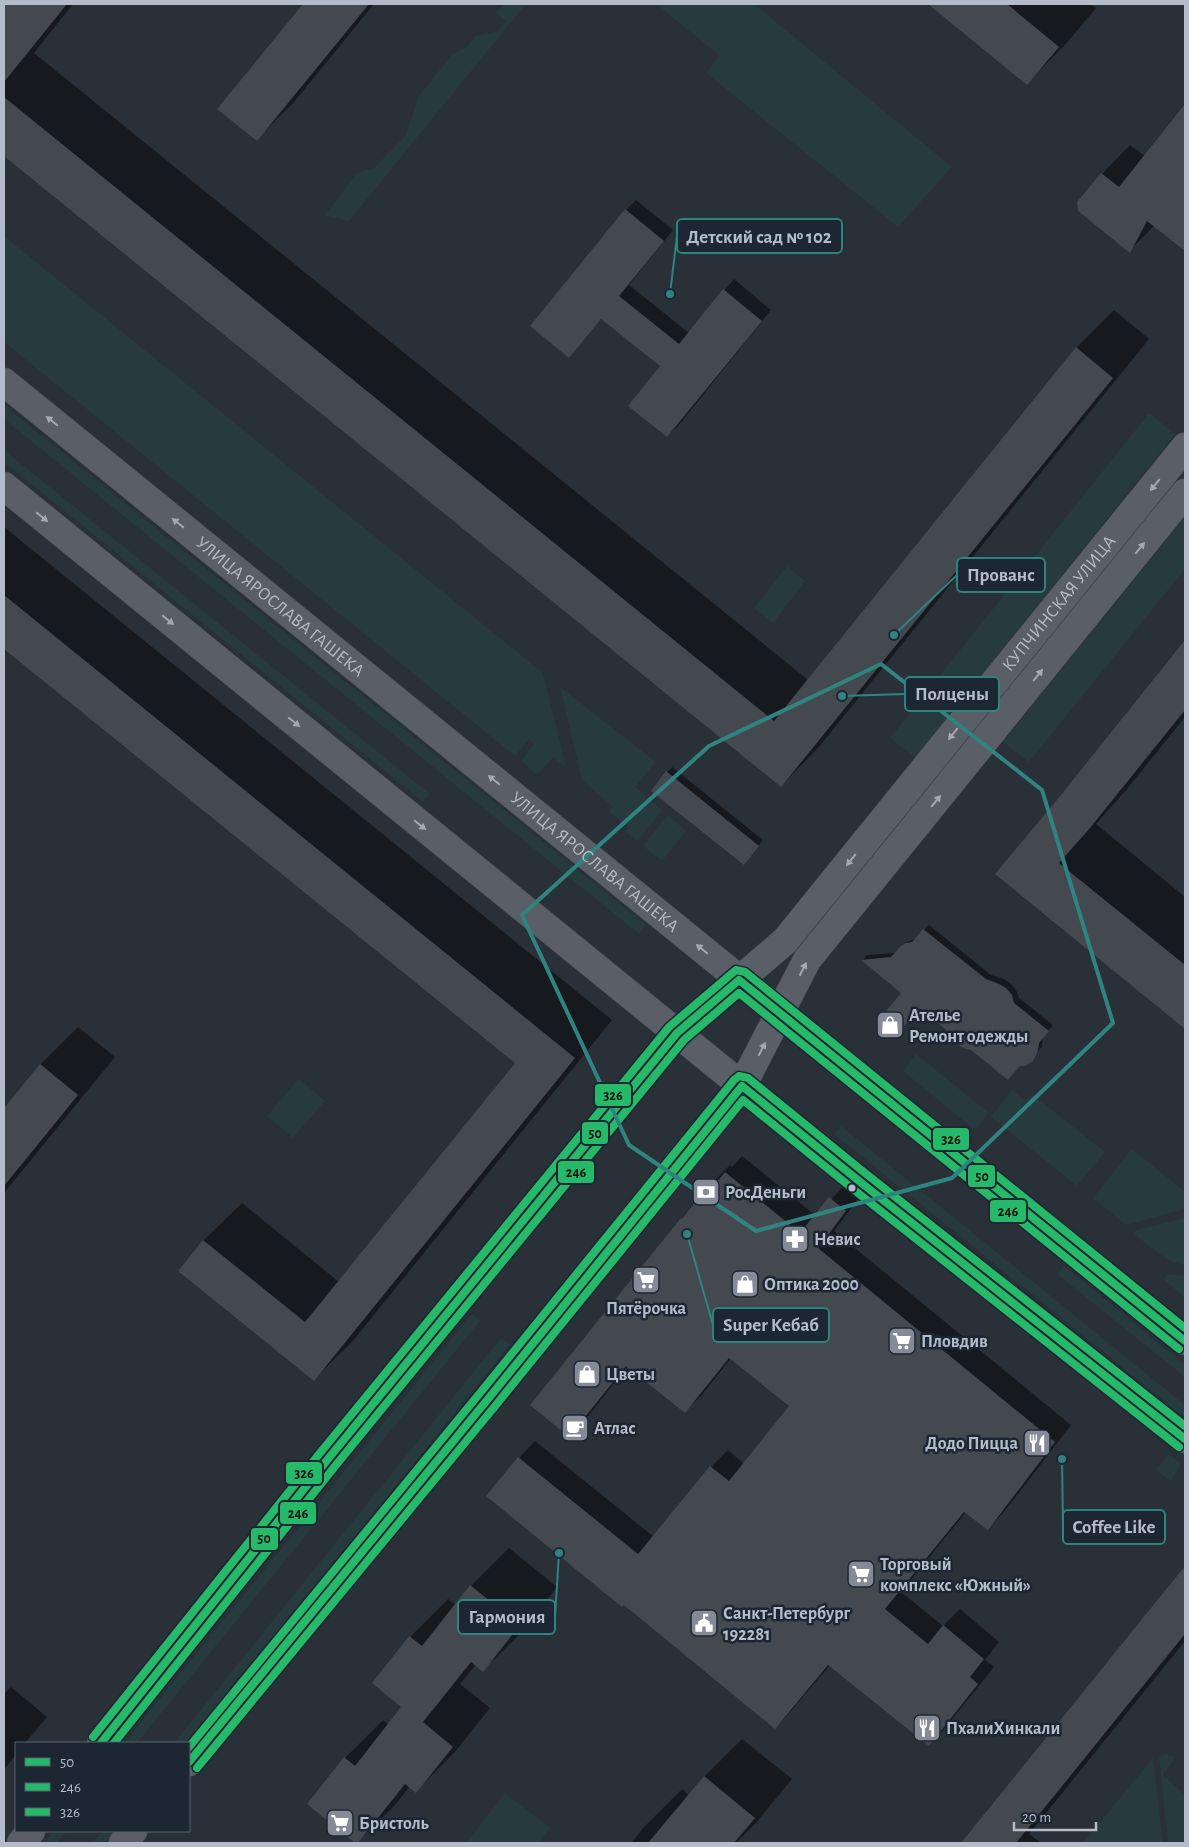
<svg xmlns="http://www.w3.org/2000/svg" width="1189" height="1847" font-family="'Alegreya Sans',sans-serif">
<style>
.green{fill:#273a3e}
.shadow{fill:#0007}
.building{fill:#444950}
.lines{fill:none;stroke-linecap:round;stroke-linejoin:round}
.minor-casing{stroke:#484c53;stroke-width:29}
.minor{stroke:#5a5e66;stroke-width:28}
.bus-1-casing{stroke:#1d2633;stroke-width:11}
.bus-2-casing{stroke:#1d2633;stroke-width:11}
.bus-3-casing{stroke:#1d2633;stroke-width:11}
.bus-1{stroke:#26b969;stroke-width:8}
.bus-2{stroke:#26b969;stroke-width:8}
.bus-3{stroke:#26b969;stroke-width:8}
.oneway{fill:#a2a9b5}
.marked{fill:none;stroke:#308480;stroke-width:4;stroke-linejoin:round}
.bus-dot{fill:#b4bcc9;stroke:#1d2633;stroke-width:2}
.labels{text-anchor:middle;stroke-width:5;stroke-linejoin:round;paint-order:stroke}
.street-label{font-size:18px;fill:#b4bcc9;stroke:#1d2633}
.poi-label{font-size:18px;font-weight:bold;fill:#b4bcc9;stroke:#1d2633;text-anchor:start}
.leader{fill:none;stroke:#308480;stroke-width:2}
.callout-dot{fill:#308480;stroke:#1d2633;stroke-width:2}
.callout{fill:#1d2633;stroke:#308480;stroke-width:2}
.callout-label{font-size:19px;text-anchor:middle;font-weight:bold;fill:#b4bcc9}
.line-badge{stroke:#1d2633;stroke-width:2}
.pale-badge-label{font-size:14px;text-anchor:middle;font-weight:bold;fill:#111}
</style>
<rect width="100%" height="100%" fill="#2a3038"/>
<g class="green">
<path d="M505 4H526L349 221 325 215 357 173 374 168 406 135 419 96 452 54 466 48 475 36 498 31 506 21 496 13Z"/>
<path d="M656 4H754L952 167 898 227 706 73 719 55Z"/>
<path d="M4 236 543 673 566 767 553 758 537 775 521 761 534 744 529 739 515 756 4 342Z"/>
<path d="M4 405 646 925 639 934 4 419Z"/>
<path d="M1149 413 1175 434 916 758 890 738Z"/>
<path d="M4 450 430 794 423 802 4 462Z"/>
<path d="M1185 517V569L1029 762 1003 742Z"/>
<path d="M787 566 805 581 773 623 754 608Z"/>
<path d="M560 687 656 762 635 787 662 810 637 841 625 831 628 827 609 812 613 807 582 780Z"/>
<path d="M668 815 686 831 662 861 643 846Z"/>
<path d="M916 1054 989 1113 975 1130 903 1071Z"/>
<path d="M299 1079 325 1101 293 1138 267 1116Z"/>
<path d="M1012 1090 1026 1101 1032 1094 1105 1152 1077 1186 991 1117Z"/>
<path d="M841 1126 1185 1405V1418L834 1134Z"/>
<path d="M1132 1149 1185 1192V1209L1126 1225 1093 1198Z"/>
<path d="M1185 1218V1265C1165 1262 1150 1246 1134 1234L1136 1230Z"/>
<path d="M1064 1266 1185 1365V1377L1057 1274Z"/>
<path d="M1168 1274 1185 1276V1298L1163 1279Z"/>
<path d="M472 1314 480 1321 137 1743H124Z"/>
<path d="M501 1338 510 1345 187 1743H174Z"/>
<path d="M1169 1454 1180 1463 1178 1471 1171 1481 1156 1470Z"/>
<path d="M1166 1754 1176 1757 1163 1775 1185 1795V1843H1168L1159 1756Z"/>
<path d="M1153 1758 1163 1843H1083Z"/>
<path d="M505 1793 550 1828 538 1843H466Z"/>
<path d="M54 1831H67L56 1843H43Z"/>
<path d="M103 1831H117L106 1843H93Z"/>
</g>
<g class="shadow">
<path d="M9 4H73L34 53 808 680 1076 348 1114 310 1149 339 818 748 781 786 4 155V10Z"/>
<path d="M305 4H374L294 102 257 139 219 109Z"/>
<path d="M930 4H1090L1096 8 1065 45 1027 83Z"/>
<path d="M1185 106V250L1155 225 1129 251 1102 174 1130 145 1145 156Z"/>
<path d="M636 200 673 230 629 285 689 333 734 279 771 310 678 426 667 436 661 366 602 318 569 357 626 210Z"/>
<path d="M4 527 612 1020 352 1342 314 1379 179 1271 204 1240 242 1203 339 1282 516 1062 4 647Z"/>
<path d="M1185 642V717L1127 789 1096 824 1185 897V1027L997 874Z"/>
<path d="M672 767 763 840 748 859 652 790Z"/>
<path d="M929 925 991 975 1004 979 1011 984 1016 990 1019 998 1053 1025 1043 1036 1042 1046 1032 1060 972 1049 863 960 867 955 896 953 907 942 917 938Z"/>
<path d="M78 1027 115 1057 4 1193V1110L41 1064Z"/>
<path d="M742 1156 816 1216 847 1182 862 1194 834 1231 1071 1425 1004 1512 987 1529 966 1512 901 1592 943 1626 960 1609 999 1642 985 1660 994 1667 945 1728 929 1744 830 1665 791 1711 775 1728 519 1458 535 1441 654 1537 711 1467 728 1450 744 1464 791 1406 731 1358 702 1395 685 1411 628 1365 586 1419 569 1435 532 1405 713 1182 730 1165 732 1167Z"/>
<path d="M509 1548 557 1587 521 1633 483 1670 476 1664 460 1684 490 1708 454 1753 416 1791 410 1786 395 1805 357 1843 345 1758 383 1720 389 1725 403 1707 373 1683 410 1637 448 1599 456 1605 471 1586Z"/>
<path d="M1185 1568V1641L1029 1834 1041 1843H963Z"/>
<path d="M11 1687 47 1717 25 1743H16V1754L4 1770V1694Z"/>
<path d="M742 1739 792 1779 755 1824 736 1843H631L644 1827 682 1789 689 1795 705 1776Z"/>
</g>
<g class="building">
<path d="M4 4H67L4 82Z"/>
<path d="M303 4H369L257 141 217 109Z"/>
<path d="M928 4H1007L1059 47 1027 85Z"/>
<path d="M4 97 774 721 1076 347 1113 378 781 787 4 156Z"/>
<path d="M1185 104V251L1147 221 1130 253 1078 211 1077 202 1101 173 1119 187Z"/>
<path d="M625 209 664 241 619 296 679 344 723 289 762 321 667 437 628 406 660 366 601 319 569 358 530 326Z"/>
<path d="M4 595 575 1058 314 1381 178 1271 203 1240 305 1322 515 1063 4 649Z"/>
<path d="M1185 640V710L1090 828 1059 863 1185 965V1029L995 874 1056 801Z"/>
<path d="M666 771 759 846 744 865 651 791Z"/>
<path d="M923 929 986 979 999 984 1006 988 1012 995 1014 1003 1049 1031 1039 1043 1038 1051 1033 1061 1025 1066H1020L1008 1080 971 1050 963 1048 956 1043 943 1027 919 1008 895 1037 877 1022 901 993 861 960 891 957 901 946 906 943 912 942Z"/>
<path d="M40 1064 78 1095 4 1186V1108Z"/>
<path d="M725 1172 800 1233 829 1197 846 1211 818 1248 1055 1442 988 1530 964 1512 885 1609 928 1644 943 1625 984 1659 970 1677 978 1684 929 1746 828 1665 775 1729 624 1605 622 1607 486 1496 518 1457 638 1554 710 1466 729 1481 789 1406 729 1358 685 1413 626 1366 569 1437 530 1405 681 1218 682 1219 712 1181 715 1184Z"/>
<path d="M1185 1566V1634L1016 1843H961Z"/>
<path d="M470 1585 520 1625 483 1672 471 1662 423 1722 453 1747 416 1793 405 1784 358 1843H355L307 1804 344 1757 355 1766 401 1707 372 1683 409 1636 422 1646Z"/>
<path d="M704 1776 755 1818 734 1843H648Z"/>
</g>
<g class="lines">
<g class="minor-casing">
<g id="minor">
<path id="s1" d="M4 382 1185 1341"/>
<path d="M4 486 859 1181 1185 1439"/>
<path id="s2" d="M101 1743 328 1459 677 1033 785 941 1185 447"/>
<path d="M189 1762 488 1399 687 1152 742 1086 807 960 1185 493"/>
<path d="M21 1843 31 1831"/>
<path d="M123 1843 133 1831"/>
</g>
</g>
<use href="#minor" class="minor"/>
<g class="bus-1-casing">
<g id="bus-1">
<path d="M101 1743 328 1459 677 1033 739 980 1185 1341"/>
<path d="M189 1762 488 1399 742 1086 859 1181 1185 1439"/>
</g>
</g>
<g class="bus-2-casing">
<g id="bus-2">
<path d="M114 1743 336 1465 684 1040 739 993 1179 1349"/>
<path d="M197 1768 496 1405 743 1100 853 1189 1179 1447"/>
</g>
</g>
<g class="bus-3-casing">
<g id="bus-3">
<path d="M93 1737 320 1453 669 1027 736 970 745 972 1185 1328"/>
<path d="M189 1747 480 1393 734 1080 739 1076 748 1078 865 1173 1185 1426"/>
</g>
</g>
<use href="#bus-1" class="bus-1"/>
<use href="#bus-2" class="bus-2"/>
<use href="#bus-3" class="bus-3"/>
</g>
<defs><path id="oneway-solid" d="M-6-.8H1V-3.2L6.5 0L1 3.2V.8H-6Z" transform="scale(1.25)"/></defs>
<g class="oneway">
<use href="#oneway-solid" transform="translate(52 421) rotate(-141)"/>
<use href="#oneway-solid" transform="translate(1155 485) rotate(129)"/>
<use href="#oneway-solid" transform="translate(42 517) rotate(39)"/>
<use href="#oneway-solid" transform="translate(178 523) rotate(-141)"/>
<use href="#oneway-solid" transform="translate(1140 548) rotate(-51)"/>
<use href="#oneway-solid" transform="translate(168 620) rotate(39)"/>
<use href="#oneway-solid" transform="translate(1038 675) rotate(-51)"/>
<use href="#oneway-solid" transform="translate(294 722) rotate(39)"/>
<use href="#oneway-solid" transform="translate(953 734) rotate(129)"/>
<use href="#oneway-solid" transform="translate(494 780) rotate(-141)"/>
<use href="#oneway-solid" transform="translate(936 801) rotate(-51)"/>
<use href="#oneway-solid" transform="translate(420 825) rotate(39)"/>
<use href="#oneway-solid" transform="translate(851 860) rotate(129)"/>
<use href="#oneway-solid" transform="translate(702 949) rotate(-141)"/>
<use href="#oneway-solid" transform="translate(803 969) rotate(-63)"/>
<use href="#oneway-solid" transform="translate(762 1049) rotate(-63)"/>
</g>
<path class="marked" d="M881 664 1042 790 1113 1023 952 1178 756 1231 629 1145 522 915 709 746Z"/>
<defs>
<g id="shop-square" transform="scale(1.4375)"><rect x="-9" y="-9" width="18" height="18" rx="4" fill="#848b96" stroke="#1d2633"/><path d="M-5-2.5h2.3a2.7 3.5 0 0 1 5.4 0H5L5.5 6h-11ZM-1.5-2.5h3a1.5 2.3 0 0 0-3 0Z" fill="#fff"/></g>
<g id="bank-square" transform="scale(1.4375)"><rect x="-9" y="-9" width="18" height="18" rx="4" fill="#848b96" stroke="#1d2633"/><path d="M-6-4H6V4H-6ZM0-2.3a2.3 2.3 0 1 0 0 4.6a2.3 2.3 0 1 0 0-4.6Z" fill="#fff"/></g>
<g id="pharmacy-square" transform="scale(1.4375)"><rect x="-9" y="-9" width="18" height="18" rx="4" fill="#848b96" stroke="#1d2633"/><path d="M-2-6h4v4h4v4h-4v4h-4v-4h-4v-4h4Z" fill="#fff"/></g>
<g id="supermarket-square" transform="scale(1.4375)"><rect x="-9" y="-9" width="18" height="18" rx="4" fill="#848b96" stroke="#1d2633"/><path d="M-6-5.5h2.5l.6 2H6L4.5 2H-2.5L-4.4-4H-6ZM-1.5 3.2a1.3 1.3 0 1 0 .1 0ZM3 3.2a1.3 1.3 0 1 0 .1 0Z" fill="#fff"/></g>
<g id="cafe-square" transform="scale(1.4375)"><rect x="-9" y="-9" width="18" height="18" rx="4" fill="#848b96" stroke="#1d2633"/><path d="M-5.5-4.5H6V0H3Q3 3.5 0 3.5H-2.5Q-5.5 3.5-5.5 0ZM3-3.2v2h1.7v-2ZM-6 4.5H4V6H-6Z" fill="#fff"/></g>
<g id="restaurant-square" transform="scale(1.4375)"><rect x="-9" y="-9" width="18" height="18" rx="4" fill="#848b96" stroke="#1d2633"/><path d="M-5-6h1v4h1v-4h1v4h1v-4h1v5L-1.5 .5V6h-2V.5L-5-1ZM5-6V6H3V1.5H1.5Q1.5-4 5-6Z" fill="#fff"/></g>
<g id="civic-square" transform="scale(1.4375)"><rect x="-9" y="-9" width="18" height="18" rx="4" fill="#848b96" stroke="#1d2633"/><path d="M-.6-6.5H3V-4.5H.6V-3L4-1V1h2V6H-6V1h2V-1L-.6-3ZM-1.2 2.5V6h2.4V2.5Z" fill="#fff"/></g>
</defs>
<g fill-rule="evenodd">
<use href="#shop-square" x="890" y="1025"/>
<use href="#bank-square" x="706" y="1192"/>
<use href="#pharmacy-square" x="795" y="1239"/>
<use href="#supermarket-square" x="646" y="1280"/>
<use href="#shop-square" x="745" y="1284"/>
<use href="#supermarket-square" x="902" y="1341"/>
<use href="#shop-square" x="587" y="1374"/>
<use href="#cafe-square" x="575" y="1428"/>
<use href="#restaurant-square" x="1037" y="1443"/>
<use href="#supermarket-square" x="861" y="1574"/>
<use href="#civic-square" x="704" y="1623"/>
<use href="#restaurant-square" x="927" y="1728"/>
<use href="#supermarket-square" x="340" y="1823"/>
</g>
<circle class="bus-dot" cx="852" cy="1188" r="4.5"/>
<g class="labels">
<g class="street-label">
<text dy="6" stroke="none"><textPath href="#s2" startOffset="1491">КУПЧИНСКАЯ УЛИЦА</textPath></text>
<text dy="6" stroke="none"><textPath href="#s1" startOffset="356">УЛИЦА ЯРОСЛАВА ГАШЕКА</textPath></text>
<text dy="6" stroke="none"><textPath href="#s1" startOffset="761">УЛИЦА ЯРОСЛАВА ГАШЕКА</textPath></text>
</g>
<g class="poi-label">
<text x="909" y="1021">Ателье<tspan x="909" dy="21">Ремонт одежды</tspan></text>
<text x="725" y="1198">РосДеньги</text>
<text x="814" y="1245">Невис</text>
<text x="764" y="1290">Оптика 2000</text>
<text x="646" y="1314" text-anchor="middle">Пятёрочка</text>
<text x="921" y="1347">Пловдив</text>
<text x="606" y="1380">Цветы</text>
<text x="594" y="1434">Атлас</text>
<text x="1018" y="1449" text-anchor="end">Додо Пицца</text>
<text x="880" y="1570">Торговый<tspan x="880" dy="21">комплекс «Южный»</tspan></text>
<text x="723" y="1619">Санкт-Петербург<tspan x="723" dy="21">192281</tspan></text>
<text x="946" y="1734">ПхалиХинкали</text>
<text x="359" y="1829">Бристоль</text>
</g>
</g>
<path class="leader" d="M670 294L677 236M894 635L957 575M842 696L905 694M687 1234L713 1325M1062 1459L1063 1527M559 1553L555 1617"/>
<g class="callout-dot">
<circle cx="670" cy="294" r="5"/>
<circle cx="894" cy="635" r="5"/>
<circle cx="842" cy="696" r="5"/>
<circle cx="687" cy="1234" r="5"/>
<circle cx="1062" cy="1459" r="5"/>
<circle cx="559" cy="1553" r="5"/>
</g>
<g class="callout">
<rect x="677" y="219" width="165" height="34" rx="5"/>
<rect x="957" y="558" width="88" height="34" rx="5"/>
<rect x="905" y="677" width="94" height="34" rx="5"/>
<rect x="713" y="1308" width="116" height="34" rx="5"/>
<rect x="1063" y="1510" width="102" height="34" rx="5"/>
<rect x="458" y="1600" width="97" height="34" rx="5"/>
</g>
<g class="callout-label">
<text x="759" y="243">Детский сад № 102</text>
<text x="1001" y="581">Прованс</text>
<text x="952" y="700">Полцены</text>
<text x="771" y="1331">Super Кебаб</text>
<text x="1114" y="1533">Coffee Like</text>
<text x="507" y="1623">Гармония</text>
</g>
<g class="line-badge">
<rect x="594" y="1083" width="38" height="24" rx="5" fill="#26b969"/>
<rect x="581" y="1121" width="28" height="24" rx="5" fill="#26b969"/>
<rect x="932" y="1127" width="38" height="24" rx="5" fill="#26b969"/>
<rect x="557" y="1160" width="38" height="24" rx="5" fill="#26b969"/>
<rect x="967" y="1164" width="29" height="24" rx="5" fill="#26b969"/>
<rect x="989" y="1199" width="38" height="24" rx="5" fill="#26b969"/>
<rect x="285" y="1461" width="38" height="24" rx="5" fill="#26b969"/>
<rect x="279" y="1501" width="38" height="24" rx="5" fill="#26b969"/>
<rect x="250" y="1527" width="29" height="24" rx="5" fill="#26b969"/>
</g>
<g class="pale-badge-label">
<text x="613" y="1100">326</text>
<text x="595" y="1138">50</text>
<text x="951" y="1144">326</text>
<text x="576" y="1177">246</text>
<text x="982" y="1181">50</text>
<text x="1008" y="1216">246</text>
<text x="304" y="1478">326</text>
<text x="298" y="1518">246</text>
<text x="264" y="1543">50</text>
</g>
<rect width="1189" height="1847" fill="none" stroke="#b4bcc9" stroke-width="10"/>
<rect x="15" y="1742" width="175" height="90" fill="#1d2633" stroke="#59626f"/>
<rect x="25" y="1758" width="25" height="8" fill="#26b969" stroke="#59626f"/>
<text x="60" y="1767" font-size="15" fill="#b4bcc9">50</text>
<rect x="25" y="1783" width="25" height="8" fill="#26b969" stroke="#59626f"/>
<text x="60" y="1792" font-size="15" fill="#b4bcc9">246</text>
<rect x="25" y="1808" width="25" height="8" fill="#26b969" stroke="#59626f"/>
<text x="60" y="1817" font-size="15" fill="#b4bcc9">326</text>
<path d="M1014 1822v8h82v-8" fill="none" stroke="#b4bcc9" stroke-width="2.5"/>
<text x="1022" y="1822" font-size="15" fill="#b4bcc9" stroke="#1d2633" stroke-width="4" paint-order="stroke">20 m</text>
</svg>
